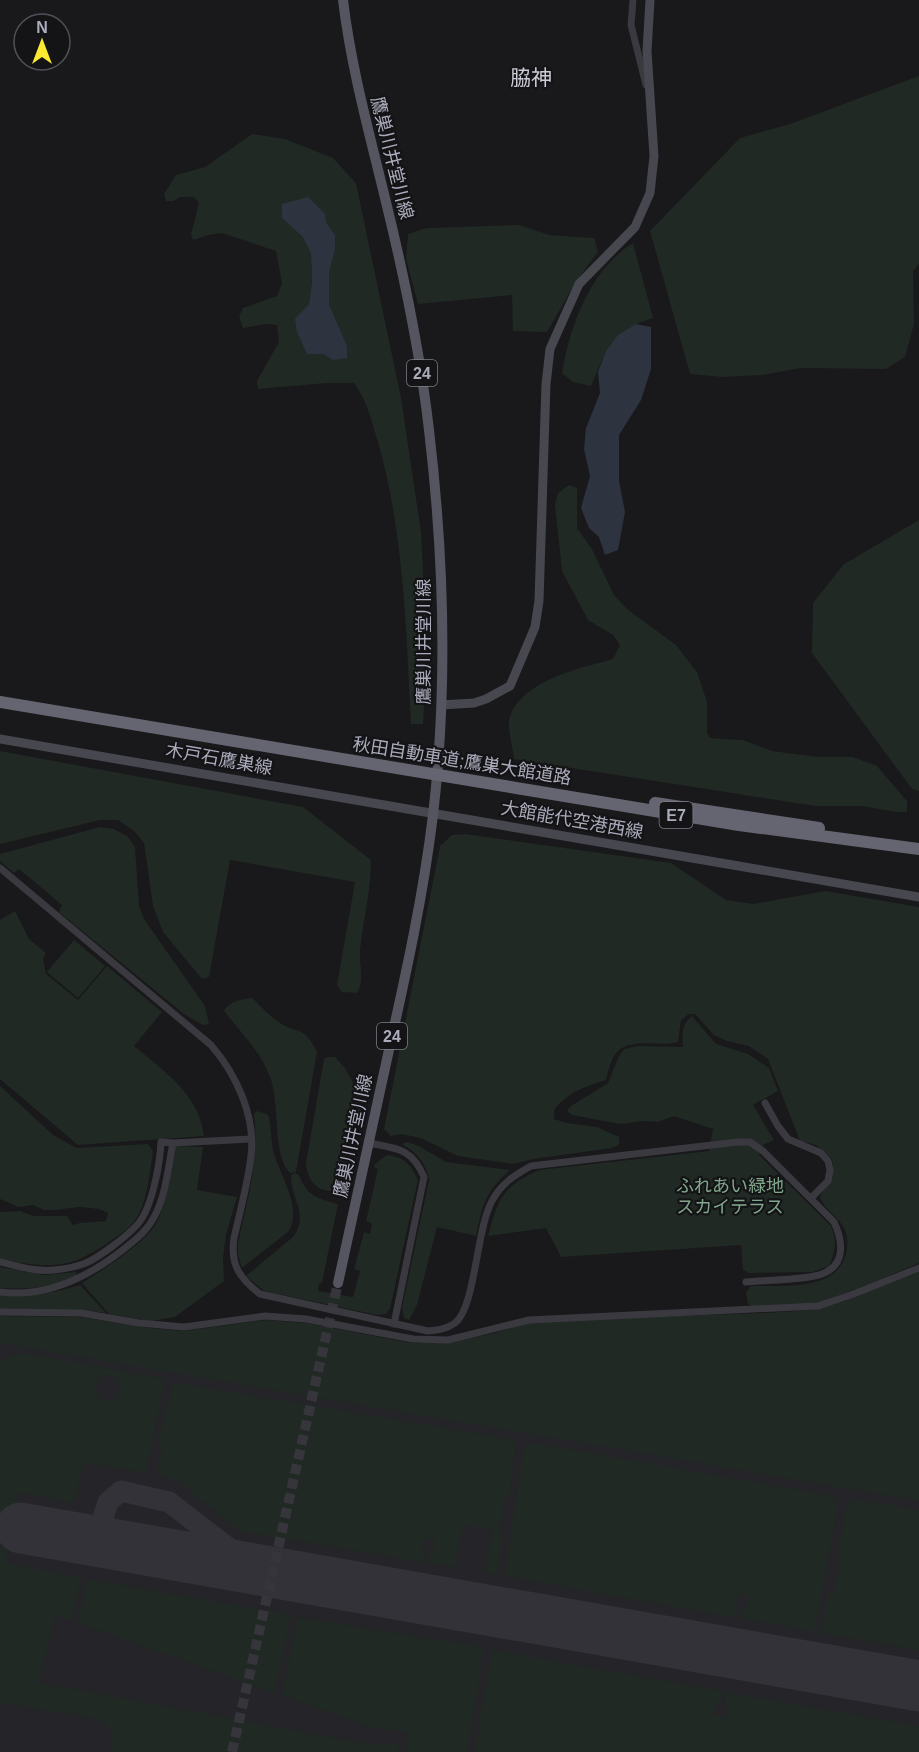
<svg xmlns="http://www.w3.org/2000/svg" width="919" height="1752" font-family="Arial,'Noto Sans JP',sans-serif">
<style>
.built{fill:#252428}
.green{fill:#202923;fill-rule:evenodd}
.water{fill:#2e3340}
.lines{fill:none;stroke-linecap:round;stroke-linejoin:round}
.taxiway{stroke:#323238;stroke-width:21}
.runway{stroke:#323238;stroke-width:51}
.primary-tunnel{stroke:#36353b;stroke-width:10;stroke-dasharray:10 5;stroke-linecap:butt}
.street{stroke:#3a3940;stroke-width:7}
.secondary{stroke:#474750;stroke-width:9}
.primary{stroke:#55555f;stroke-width:10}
.highway{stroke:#656571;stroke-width:12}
.labels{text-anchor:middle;stroke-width:4.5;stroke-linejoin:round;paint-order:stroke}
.shield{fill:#141316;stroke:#7d7d8a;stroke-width:1.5}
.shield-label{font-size:16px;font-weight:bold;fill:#aaabbb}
.street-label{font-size:18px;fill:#aaabbb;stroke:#141316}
.park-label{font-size:18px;fill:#81a78c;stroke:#141316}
.quarter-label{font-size:21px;fill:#ccccd7;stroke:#141316}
</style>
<rect width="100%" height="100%" fill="#19181b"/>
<path class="built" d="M919 1323V1752H0V1336L395 1344Z"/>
<g class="green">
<path d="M919 76V264L913 271 914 324 905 357 886 369 801 368 763 375 722 377 690 374 650 231 740 138 790 124Z"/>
<path d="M252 134 285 139 333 158 356 183 401 398 421 532 427 650 423 724H411C406 629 404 533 378 442 371 419 368 403 354 383H327L258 389 257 381 279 342 277 325 265 324 243 328 239 317 243 308 277 296 282 283 276 251 222 233 209 235 193 240 191 235 199 203 194 197H180L173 201H166L164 194 176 175 205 167ZM326 222 335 235V250L329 273V304L347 346 333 360 323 354H307L296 319 309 304 312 282 311 253 302 236Z"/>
<path d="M519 225 549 235 594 238 598 252 577 280 547 332 513 331 512 295 418 304 406 259 408 234 427 228Z"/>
<path d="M633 243 653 318 636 324 606 351 591 386 573 382 562 373C570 325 590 270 633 243Z"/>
<path d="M569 485 577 488V528L592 549 614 595 627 609 676 645 697 672 707 702V733L710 738 743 740 772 751 818 757H853L877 766 907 801V812H897L862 806H815L514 759C513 748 508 732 509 721 517 681 581 668 613 659L620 645 613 635 588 620 562 571 555 505 558 493Z"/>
<path d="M919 520V791L912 789 812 653 813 603 844 564Z"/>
<path d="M0 751 303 807 371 860C371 891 363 920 360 951 359 965 365 980 357 993L342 992 337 985 355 882 230 860 209 977 202 979 163 932 153 906 144 843 134 831 118 820H100L0 844Z"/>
<path d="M100 827 114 829 127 836 135 847 139 906 144 919 205 1006 209 1024 203 1025 184 1014 59 912 62 905 19 869 14 873 0 861V854Z"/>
<path d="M465 834 671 863 726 900 753 904 825 891 919 907V1263L872 1283 817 1304 753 1307 748 1304 746 1292 751 1286C783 1285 837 1292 846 1253 848 1246 848 1237 845 1230 839 1217 825 1210 820 1198 827 1180 835 1182 832 1159L816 1145 800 1141 768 1059 749 1046 727 1041 714 1035 695 1014H689L681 1020 678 1042C658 1048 628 1035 614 1056 610 1063 608 1072 606 1080 584 1087 568 1092 554 1110V1119L567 1123 597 1127 619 1137V1145L612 1148 533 1159 514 1164 458 1156 421 1138 401 1134 391 1136 384 1129 440 846 452 835Z"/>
<path d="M15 911 29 939 46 953 43 959 46 974 78 1000 107 966 162 1012 134 1046C164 1071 199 1094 204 1136L78 1145 0 1079V920Z"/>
<path d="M74 940 105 966 78 998 47 972Z"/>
<path d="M252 998C261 1006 267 1014 277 1021 296 1035 304 1024 317 1052L296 1172 290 1173C272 1155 280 1102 270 1077 261 1052 240 1032 224 1011 229 1001 242 999 252 998Z"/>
<path d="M692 1016 716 1044 748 1054 769 1068 778 1091 753 1105 774 1140 763 1145 759 1155 831 1226C837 1242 836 1250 829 1266L813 1272 749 1273 743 1270 741 1245 561 1257 546 1228 488 1236C498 1199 503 1186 539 1170L709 1151 713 1129 674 1116 658 1122 644 1121 620 1124 572 1115 567 1111 571 1106 608 1083 619 1056 624 1049 638 1046 683 1047C682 1034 681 1025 692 1016Z"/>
<path d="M328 1057H335L345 1068 363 1102 344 1188C324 1197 307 1185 306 1163L324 1059Z"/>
<path d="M0 1086 53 1135 77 1148 148 1144 153 1151C150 1171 148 1195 139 1214 132 1227 121 1234 109 1242 68 1271 47 1268 0 1259V1212L20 1211 33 1216H67L73 1225 80 1223 106 1221 108 1213 99 1209 80 1207 54 1210H44L33 1205 18 1207 0 1199Z"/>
<path d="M257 1111 267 1114 269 1117C271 1128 271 1139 273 1150 279 1175 304 1208 288 1232L242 1268 238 1255V1243C248 1197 259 1162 254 1114Z"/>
<path d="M407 1142 419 1146 446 1162 510 1170C485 1193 483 1203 476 1236L437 1227 417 1305 409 1320 404 1318 402 1308 429 1180C426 1163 417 1153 402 1144Z"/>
<path d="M175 1146 203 1147 197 1190 237 1197 226 1235 223 1258 224 1281 175 1317 151 1321 109 1314 82 1283C102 1270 146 1243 157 1222 168 1199 170 1172 175 1146Z"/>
<path d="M387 1155C404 1157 411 1164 418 1180L390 1309 386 1314 377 1315 264 1291 246 1276 293 1237C310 1213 290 1199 291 1175L295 1173 299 1175C308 1197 317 1198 338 1204L322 1283H319L318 1291 353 1297 360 1271 354 1269 364 1232 370 1234 372 1224 366 1221 378 1169 374 1168 375 1164Z"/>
<path d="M0 1267 45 1275 75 1272 78 1274C65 1288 19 1290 0 1288Z"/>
<path d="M919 1272V1501L0 1343V1316L80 1317 149 1328 184 1331 266 1320 306 1323 411 1343 451 1342 495 1333 527 1323 585 1319 765 1313 813 1310 842 1302Z"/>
<path d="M80 1285 106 1313 81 1310 0 1309V1294C29 1298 52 1293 80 1285Z"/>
<path d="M26 1353 160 1378 163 1380 164 1386 146 1473 84 1462 75 1503 19 1493 6 1563 81 1578 72 1621 56 1615 38 1682 378 1746 379 1741 399 1745 398 1752H112C113 1737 113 1728 99 1719L0 1703V1364L9 1357ZM109 1375 117 1379 121 1390 117 1398 105 1401 97 1397 95 1384 100 1377Z"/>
<path d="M179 1383 511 1439 516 1443 510 1494 505 1498 500 1529 503 1540 497 1575 484 1573 492 1530 463 1525 455 1567 427 1562 429 1551H434L435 1540 425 1538 422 1550 426 1551 423 1562 239 1531 177 1480 157 1475 162 1447 159 1440 170 1390 171 1386Z"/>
<path d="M528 1444H540L829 1495 836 1499 838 1506 815 1632 741 1618 743 1608H746L749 1597 738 1594 736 1606H739L736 1618 504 1576 523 1451Z"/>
<path d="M859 1500 919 1510V1650L821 1633 827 1596 834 1591 840 1559 837 1553 846 1506 851 1501Z"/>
<path d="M87 1579 291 1615 275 1693 78 1623Z"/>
<path d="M297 1617 484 1647 468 1752H405L407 1737 404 1732 370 1727 282 1695Z"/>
<path d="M492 1650 723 1691 721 1704 716 1703 714 1715 725 1717 728 1705 724 1704 726 1692 919 1726V1752H474Z"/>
</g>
<g class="water">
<path d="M308 197 325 214 326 222 335 235V250L329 273V304L347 346V358L333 360 323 354H307L297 332 295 319 309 304 312 282 311 253 302 236 282 218V204Z"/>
<path d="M636 324 651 327V369L641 400 619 435V481L625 512 618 550 605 555 599 537 589 528 581 508 590 476 584 449 586 428 600 393 598 372 606 351 618 335Z"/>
</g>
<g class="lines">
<path class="taxiway" d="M123 1546 110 1534 103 1518 108 1502 121 1491 169 1502 256 1569"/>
<path class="runway" d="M21 1528 919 1686"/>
<path class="primary-tunnel" d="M232 1752 338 1283"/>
<g class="street">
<path d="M633 0 631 25 646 85"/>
<path d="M0 868 211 1045C236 1074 256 1116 251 1156 248 1183 240 1211 234 1238 230 1264 239 1278 260 1294L428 1331C437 1330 447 1329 455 1323 476 1307 476 1227 493 1199 502 1183 515 1175 531 1166L738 1142H750L763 1151 834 1222C843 1241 846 1265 822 1274 808 1280 764 1280 746 1282"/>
<path d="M765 1103 778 1126 788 1139 821 1153 828 1161 830 1170 828 1181 811 1198"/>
<path d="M368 1143C396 1148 412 1148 424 1177L394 1324"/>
<path d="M0 1262C18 1266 36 1272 54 1270 64 1269 76 1267 86 1263 101 1256 126 1237 137 1225 152 1209 160 1164 161 1142L173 1143"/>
<path d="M0 1292C45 1298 86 1278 120 1252 133 1242 145 1233 153 1219 166 1197 168 1167 173 1143L251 1139"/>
<path d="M0 1312 81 1313 139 1323 184 1327 265 1316 306 1319 413 1339 448 1340 529 1320 818 1306 851 1295 919 1268"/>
</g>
<g class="secondary">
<path d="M441 705 474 703 486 699 510 686 535 627 539 601 546 384 550 349 579 284 635 227 650 193 654 156 647 51 650 0"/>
<path d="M0 739 919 897"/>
</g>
<path class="primary" d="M338 1283C354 1209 370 1134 387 1059 405 978 423 898 433 815 448 687 444 557 429 430 420 351 404 275 385 198 369 132 351 67 343 0"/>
<g class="highway">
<path d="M0 702 739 825 919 849"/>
<path d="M655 803 819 828"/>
</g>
</g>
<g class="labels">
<g class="shield">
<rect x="407" y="360" width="30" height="26" rx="4.5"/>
<rect x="659.5" y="802" width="33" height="26" rx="4.5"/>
<rect x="377" y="1023" width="30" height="26" rx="4.5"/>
</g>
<g class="shield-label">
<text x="422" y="379">24</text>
<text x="676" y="821">E7</text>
<text x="392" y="1042">24</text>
</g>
<g class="street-label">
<text transform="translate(392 158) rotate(76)" y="6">鷹巣川井堂川線</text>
<text transform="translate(424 642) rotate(-90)" y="6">鷹巣川井堂川線</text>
<text transform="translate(219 759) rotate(10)" y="6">木戸石鷹巣線</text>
<text transform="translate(462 761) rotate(9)" y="6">秋田自動車道;鷹巣大館道路</text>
<text transform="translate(572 820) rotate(10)" y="6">大館能代空港西線</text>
<text transform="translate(353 1136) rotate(-78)" y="6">鷹巣川井堂川線</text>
</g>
<g class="park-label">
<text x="730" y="1192">ふれあい緑地<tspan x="730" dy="21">スカイテラス</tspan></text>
</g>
<g class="quarter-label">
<text x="531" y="85">脇神</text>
</g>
</g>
<g transform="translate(42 42)"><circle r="28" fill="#141316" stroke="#505058" stroke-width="1.5"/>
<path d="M0-4.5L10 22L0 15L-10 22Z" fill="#fae831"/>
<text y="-9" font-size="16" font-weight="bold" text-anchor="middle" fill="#aaabbb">N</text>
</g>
</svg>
